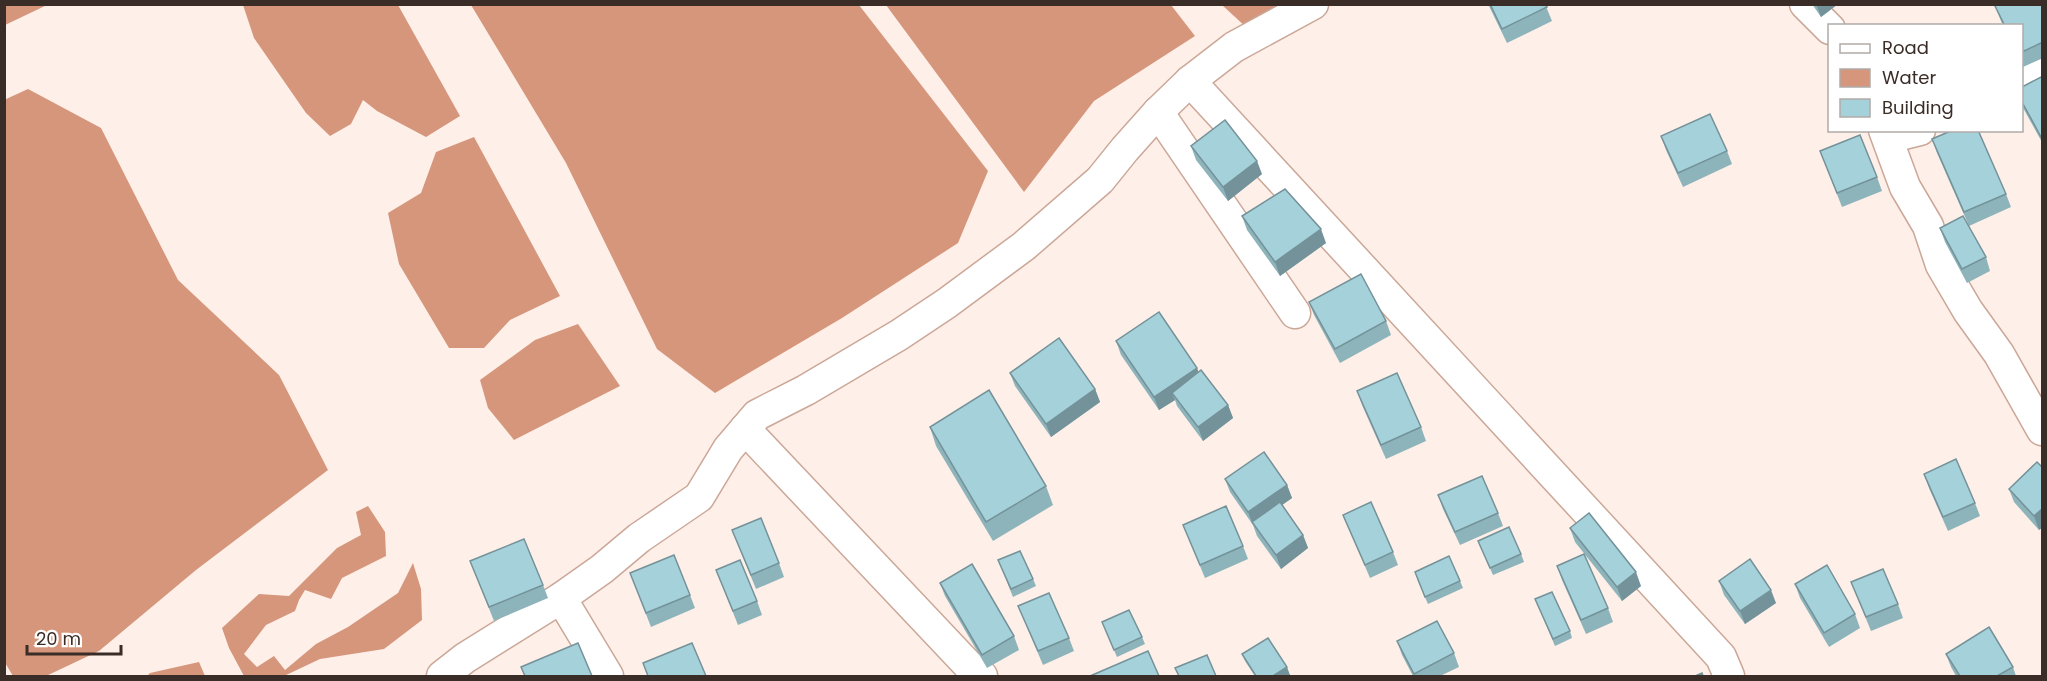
<svg xmlns="http://www.w3.org/2000/svg" width="2047" height="681" font-family="Poppins,sans-serif">
<style>
.water{fill:#d5967b}
.lines{fill:none;stroke-linecap:round;stroke-linejoin:round}
.street-casing{stroke:#cba798;stroke-width:33}
.street{stroke:#fff;stroke-width:30}
.wall{fill:#8eb4bb}
.shaded-wall{fill:#749299}
.building{fill:#a5d1da;stroke:#749299;stroke-width:1.5}
</style>
<rect width="100%" height="100%" fill="#feefe8"/>
<g class="water">
<path d="M5 4H47V5L5 25Z"/>
<path d="M243 5H398L460 116 426 137 377 111 363 100 351 124 330 136 306 113 254 38Z"/>
<path d="M471 5H859L988 171 958 243 842 318 715 393 657 349 566 163Z"/>
<path d="M886 5H1171L1195 36 1094 101 1024 192Z"/>
<path d="M1222 5H1281L1247 28Z"/>
<path d="M28 89 101 128 178 280 279 375 328 470 196 570 99 651 46 676H13L4 661V100Z"/>
<path d="M474 137 560 296 510 320 484 348H449L399 264 388 213 421 193 436 152Z"/>
<path d="M578 324 620 386 514 440 488 408 480 380 535 340Z"/>
<path d="M368 506 385 532 386 556 342 578 331 599 305 590 299 600 295 611 266 625 244 654 257 667 274 656 285 670 316 644 348 627 398 593 413 563 421 589 422 620 384 649 320 659 284 676H244L229 648 222 628 259 594 289 596 337 548 361 535 356 512Z"/>
<path d="M199 662 205 676H147L150 673Z"/>
</g>
<g class="lines">
<g class="street-casing">
<g id="street">
<path d="M1805 4 1830 29"/>
<path d="M2022 73 2042 70"/>
<path d="M1190 81 1721 657 1729 676"/>
<path d="M1158 112 1295 313"/>
<path d="M1884 130 1905 187 1928 226 1941 265 1968 311 1999 354 2042 430"/>
<path d="M1888 138 1920 130"/>
<path d="M745 429 969 666 982 676"/>
<path d="M561 598 608 676"/>
<path d="M442 676 465 658 561 598 602 569 639 538 699 497 728 449 757 415 806 390 899 335 947 303 1024 246 1100 180 1125 149 1158 112 1190 81 1234 47 1313 4"/>
</g>
</g>
<use href="#street" class="street"/>
</g>
<g class="wall">
<path d="M1488 4H1545L1552 21 1507 43Z"/>
<path d="M1812 4H1838L1821 17Z"/>
<path d="M1995 6 2043 8V58L2023 67 2022 64V26H2003Z"/>
<path d="M2043 76V144L2022 106V87Z"/>
<path d="M1661 136 1727 151 1732 164 1683 187 1666 150Z"/>
<path d="M1932 139 2006 194 2011 207 1969 226 1937 153Z"/>
<path d="M1191 146 1262 174 1228 201 1196 160Z"/>
<path d="M1820 151 1877 177 1882 191 1842 207Z"/>
<path d="M1242 216 1326 243 1280 276 1247 230Z"/>
<path d="M1940 228 1986 257 1990 271 1967 283 1945 242Z"/>
<path d="M1309 302 1386 321 1391 335 1340 363 1314 315Z"/>
<path d="M1116 341 1198 372 1228 405 1233 418 1203 441 1177 406 1175 400 1159 410 1121 355Z"/>
<path d="M1010 373 1095 389 1100 402 1051 437 1015 386Z"/>
<path d="M1357 391 1421 427 1426 441 1386 459 1362 405Z"/>
<path d="M930 427 1046 486 1053 505 993 541 936 446Z"/>
<path d="M2043 468V527L2039 530 2014 502 2009 489Z"/>
<path d="M1924 474 1975 503 1980 516 1948 531 1929 488Z"/>
<path d="M1225 479 1287 485 1292 498 1282 505 1303 535 1308 548 1281 569 1257 536 1253 525 1230 492Z"/>
<path d="M1438 495 1498 513 1503 526 1460 545 1443 509Z"/>
<path d="M1343 515 1393 552 1398 565 1370 578Z"/>
<path d="M1183 525 1243 546 1248 559 1205 578Z"/>
<path d="M1570 528 1641 586 1622 601 1575 542Z"/>
<path d="M732 530 779 563 784 577 756 589Z"/>
<path d="M1478 541 1521 554 1524 562 1493 575Z"/>
<path d="M998 560 1033 579 1036 586 1013 597Z"/>
<path d="M470 561 543 585 548 598 494 621Z"/>
<path d="M1557 566 1608 608 1613 622 1586 634 1562 580Z"/>
<path d="M716 570 757 601 762 615 738 625Z"/>
<path d="M630 573 690 595 695 608 651 627Z"/>
<path d="M1417 579 1460 581 1463 588 1428 604Z"/>
<path d="M1719 581 1776 603 1745 624 1724 595Z"/>
<path d="M1851 582 1898 604 1903 618 1871 631Z"/>
<path d="M940 583 1014 636 1019 650 987 668 945 596Z"/>
<path d="M1795 584 1855 614 1860 628 1829 647 1800 598Z"/>
<path d="M1535 599 1570 631 1572 638 1555 646Z"/>
<path d="M1018 606 1069 638 1074 651 1043 665Z"/>
<path d="M1102 622 1142 637 1145 644 1117 657Z"/>
<path d="M1397 641 1454 653 1459 667 1440 676H1413L1402 655Z"/>
<path d="M1242 654 1290 675 1287 676H1255L1245 661Z"/>
<path d="M1946 654 2013 667 2016 676H1956L1951 667Z"/>
</g>
<g class="shaded-wall">
<path d="M1816 4H1838L1821 17Z"/>
<path d="M1257 161 1262 174 1228 201 1223 187Z"/>
<path d="M1321 229 1326 243 1280 276 1275 262Z"/>
<path d="M1197 368 1202 381 1172 393 1175 400 1159 410 1154 397Z"/>
<path d="M1095 389 1100 402 1051 437 1046 424Z"/>
<path d="M1228 405 1233 418 1203 441 1198 427Z"/>
<path d="M1287 485 1292 498 1254 525 1252 522 1253 525 1248 512Z"/>
<path d="M2043 508V527L2039 530 2034 516Z"/>
<path d="M1303 535 1308 548 1281 569 1276 555Z"/>
<path d="M1636 572 1641 586 1622 601 1617 587Z"/>
<path d="M1771 590 1776 603 1745 624 1740 611Z"/>
<path d="M1287 667 1290 675 1287 676H1273Z"/>
</g>
<g class="building">
<path d="M1490 4H1545L1547 7 1502 29Z"/>
<path d="M1998 4H2041L2043 8V42L2022 52V26H2005L1995 6Z"/>
<path d="M2043 76V137H2041L2022 102V87Z"/>
<path d="M1710 114 1727 151 1678 173 1661 136Z"/>
<path d="M1225 120 1257 161 1223 187 1191 146Z"/>
<path d="M1953 130H1978L2006 194 1964 212 1932 139Z"/>
<path d="M1860 135 1877 177 1837 193 1820 151Z"/>
<path d="M1285 189 1321 229 1275 262 1242 216Z"/>
<path d="M1963 216 1986 257 1962 269 1940 228Z"/>
<path d="M1361 274 1386 321 1335 349 1309 302Z"/>
<path d="M1159 312 1197 368 1154 397 1116 341Z"/>
<path d="M1059 338 1095 389 1046 424 1010 373Z"/>
<path d="M1201 370 1228 405 1198 427 1172 393Z"/>
<path d="M1397 373 1421 427 1381 445 1357 391Z"/>
<path d="M989 390 1046 486 986 522 930 427Z"/>
<path d="M1264 452 1287 485 1248 512 1225 479Z"/>
<path d="M1956 459 1975 503 1943 517 1924 474Z"/>
<path d="M2037 462 2043 468V508L2034 516 2009 489Z"/>
<path d="M1482 476 1498 513 1455 532 1438 495Z"/>
<path d="M1280 502 1303 535 1276 555 1252 522Z"/>
<path d="M1371 502 1393 552 1365 565 1343 515Z"/>
<path d="M1226 506 1243 546 1200 565 1183 525Z"/>
<path d="M1589 513 1636 572 1617 587 1570 528Z"/>
<path d="M761 518 779 563 751 575 732 530Z"/>
<path d="M1509 527 1521 554 1490 568 1478 541Z"/>
<path d="M524 539 543 585 489 607 470 561Z"/>
<path d="M1020 551 1033 579 1011 589 998 560Z"/>
<path d="M1584 554 1608 608 1581 620 1557 566Z"/>
<path d="M674 555 690 595 646 613 630 573Z"/>
<path d="M1449 556 1460 581 1425 597 1415 572Z"/>
<path d="M1750 559 1771 590 1740 611 1719 581Z"/>
<path d="M740 560 757 601 733 611 716 570Z"/>
<path d="M972 564 1014 636 982 655 940 583Z"/>
<path d="M1827 565 1855 614 1824 633 1795 584Z"/>
<path d="M1883 569 1898 604 1866 617 1851 582Z"/>
<path d="M1552 592 1570 631 1553 639 1535 599Z"/>
<path d="M1049 593 1069 638 1038 651 1018 606Z"/>
<path d="M1129 610 1142 637 1114 650 1102 622Z"/>
<path d="M1437 621 1454 653 1414 674 1397 641Z"/>
<path d="M1989 627 2013 667 1997 676H1960L1946 654Z"/>
<path d="M1268 638 1287 667 1273 676H1256L1242 654Z"/>
<path d="M578 643 592 676H525L521 667Z"/>
<path d="M692 643 706 676H648L643 663Z"/>
<path d="M1148 651 1159 676H1090Z"/>
<path d="M1207 655 1216 676H1179L1175 668Z"/>
<path d="M1702 673 1703 676H1695Z"/>
</g>
<rect width="2047" height="681" fill="none" stroke="#3a2c26" stroke-width="12"/>
<rect x="1828" y="24" width="195" height="108" fill="#ffffff" stroke="#b0aba8" stroke-width="1.5"/>
<rect x="1840" y="44" width="30" height="9" fill="#ffffff" stroke="#b0aba8" stroke-width="1.5"/>
<text x="1882" y="54" font-size="18" fill="#3a2c26">Road</text>
<rect x="1840" y="69" width="30" height="18" fill="#d5967b" stroke="#b0aba8" stroke-width="1.5"/>
<text x="1882" y="84" font-size="18" fill="#3a2c26">Water</text>
<rect x="1840" y="99" width="30" height="18" fill="#a5d1da" stroke="#b0aba8" stroke-width="1.5"/>
<text x="1882" y="114" font-size="18" fill="#3a2c26">Building</text>
<path d="M27 645v9h94v-9" fill="none" stroke="#3a2c26" stroke-width="3"/>
<text x="36" y="645" font-size="18" fill="#3a2c26" stroke="#ffffff" stroke-width="4.5" paint-order="stroke">20 m</text>
</svg>
